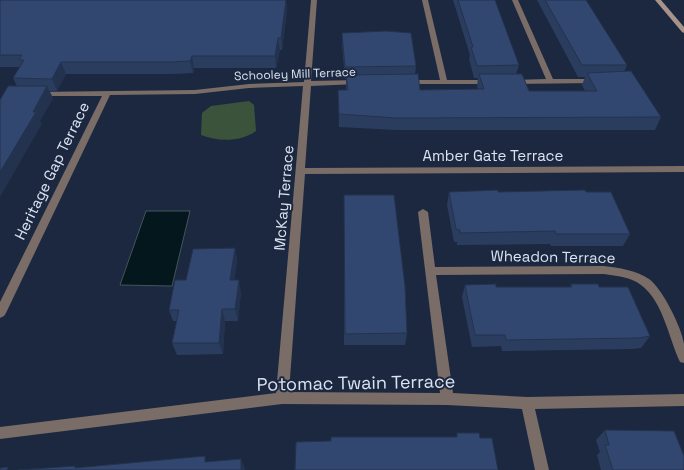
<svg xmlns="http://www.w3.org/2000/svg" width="684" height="470" font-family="'Space Grotesk',sans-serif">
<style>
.green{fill:#3c533b}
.water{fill:#03171d;stroke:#44545d}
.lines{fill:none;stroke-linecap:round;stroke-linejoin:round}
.street{fill:#7a6c66;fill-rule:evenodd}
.secondary{fill:#a99289;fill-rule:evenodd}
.wall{fill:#2b3d5f}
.shaded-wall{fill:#23324e}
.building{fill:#32476f;stroke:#23324e}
.labels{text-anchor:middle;stroke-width:4;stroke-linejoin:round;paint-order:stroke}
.far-street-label{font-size:12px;fill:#dae3f2;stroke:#1c283f}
.street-label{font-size:15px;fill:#dae3f2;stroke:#1c283f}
.near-street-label{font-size:18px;fill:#dae3f2;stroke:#1c283f}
</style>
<rect width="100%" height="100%" fill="#1c283f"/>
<path class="green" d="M249 101 254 105 256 131C240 142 219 142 201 135L202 113 211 106Z"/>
<path class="water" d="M146 211H190L172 286 120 285Z"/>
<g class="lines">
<g class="street">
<path d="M311 0H317L311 81 358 80 362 82 358 84 311 86 305 168 684 166V172L305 174 289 392 440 393 418 212 423 209 428 212 435 267 604 266C619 268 636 270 649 279 662 288 682 328 684 344 684 350 684 357 684 363L680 362C669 339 663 301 641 285 631 277 617 276 604 274L436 275 453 393 527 397 684 394V406L535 409 549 470H535L522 409 447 405 282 404 0 439V427L276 393 303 86 249 88 195 94 110 95 6 313 4 316 0 318V302L102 96H35V92L195 90 249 84 304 82Z"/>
<path d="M422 0H428L447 80H494V84H402V80H440Z"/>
<path d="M512 0H518L553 79H596L600 81 599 83 510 84V80H513L546 79Z"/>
</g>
<path class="secondary" d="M655 0H661L684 27V33L682 32Z"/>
</g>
<g class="wall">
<path d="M0 0H286L287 10 282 50H280L276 68H194L193 73 172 74H66L57 91H49L53 98 40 121 42 124 17 86 13 78 20 67H0Z"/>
<path d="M453 0H495L519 65 516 74 529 91H585L582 85 585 77H578L537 0H586L627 65 624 72 661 117 655 130H396L339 127 338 90H346V79H345L342 44V33L416 66 415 74 420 90 478 89 477 86 478 78H474L469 59 470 55Z"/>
<path d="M449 192H586L630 234 623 246H551L550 244 457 245V242H454L447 205Z"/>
<path d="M344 195 407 333 405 345H344Z"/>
<path d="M235 248 237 260 234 280 241 292 238 321H225L223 354 177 355 172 343 177 321H173L169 310 186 280Z"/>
<path d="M571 284 599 287 650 336 641 348 631 349 502 351 501 346 472 347 462 297 465 285 496 287H570Z"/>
<path d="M605 430 684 470H601L597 455 600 452 596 440Z"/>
</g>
<g class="shaded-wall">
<path d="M286 0 287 10 282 50 281 38Z"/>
<path d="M278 38 280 50 276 68 275 56Z"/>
<path d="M192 56 194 68 193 73 190 61Z"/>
<path d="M61 62 66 74 57 91 52 79Z"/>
<path d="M47 86 53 98 40 121 42 124 0 197V172Z"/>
<path d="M235 248 237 260 233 292 230 280Z"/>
<path d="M239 280 241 292 238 321 235 309Z"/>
<path d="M222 309 225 321 223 354 219 343Z"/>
<path d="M241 459 245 468V470H241Z"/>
</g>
<g class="building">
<path d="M0 0H286L281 38H278L275 56H192L190 61 169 62H61L52 79 13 78 24 60H19L22 55H0Z"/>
<path d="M458 0H495L519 65 477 66 471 47H473Z"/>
<path d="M545 0H586L627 65H582Z"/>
<path d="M386 31 411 33 416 66 345 67 342 33Z"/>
<path d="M631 71 661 117 397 118 339 114 338 90H348L346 75 418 74 420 90 484 89 479 74H522L529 91H597L587 73Z"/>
<path d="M8 86H47L33 112H36L0 172V100Z"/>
<path d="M498 190V192L585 190 586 192H611L630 234H556L555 231 460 233V230L456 229 449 192Z"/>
<path d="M344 195H394L405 286 407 333 345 334Z"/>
<path d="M235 248 230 280H239L235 309H222L219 343H172L179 310H169L175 280H186L193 249Z"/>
<path d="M496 284V287H572L571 284H598L599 287H628L650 336 639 338 506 340 505 335H475L465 285Z"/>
<path d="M605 430 674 431 684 456V470H613L605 445H609Z"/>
<path d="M457 433H479L480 438H492L498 470H295L296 442 331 441V437H457Z"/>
<path d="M205 456V462L241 459V470H18L75 466V468Z"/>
<path d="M8 467 7 470H0V468Z"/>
</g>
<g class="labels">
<g class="far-street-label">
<text transform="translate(295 74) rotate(-2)" y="4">Schooley Mill Terrace</text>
</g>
<g class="street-label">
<text x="493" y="161">Amber Gate Terrace</text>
<text transform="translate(52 171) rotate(-64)" y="5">Heritage Gap Terrace</text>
<text transform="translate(284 198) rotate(-85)" y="5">McKay Terrace</text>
<text transform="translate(553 257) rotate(1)" y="5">Wheadon Terrace</text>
</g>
<g class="near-street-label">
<text transform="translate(356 383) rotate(-1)" y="6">Potomac Twain Terrace</text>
</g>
</g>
</svg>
